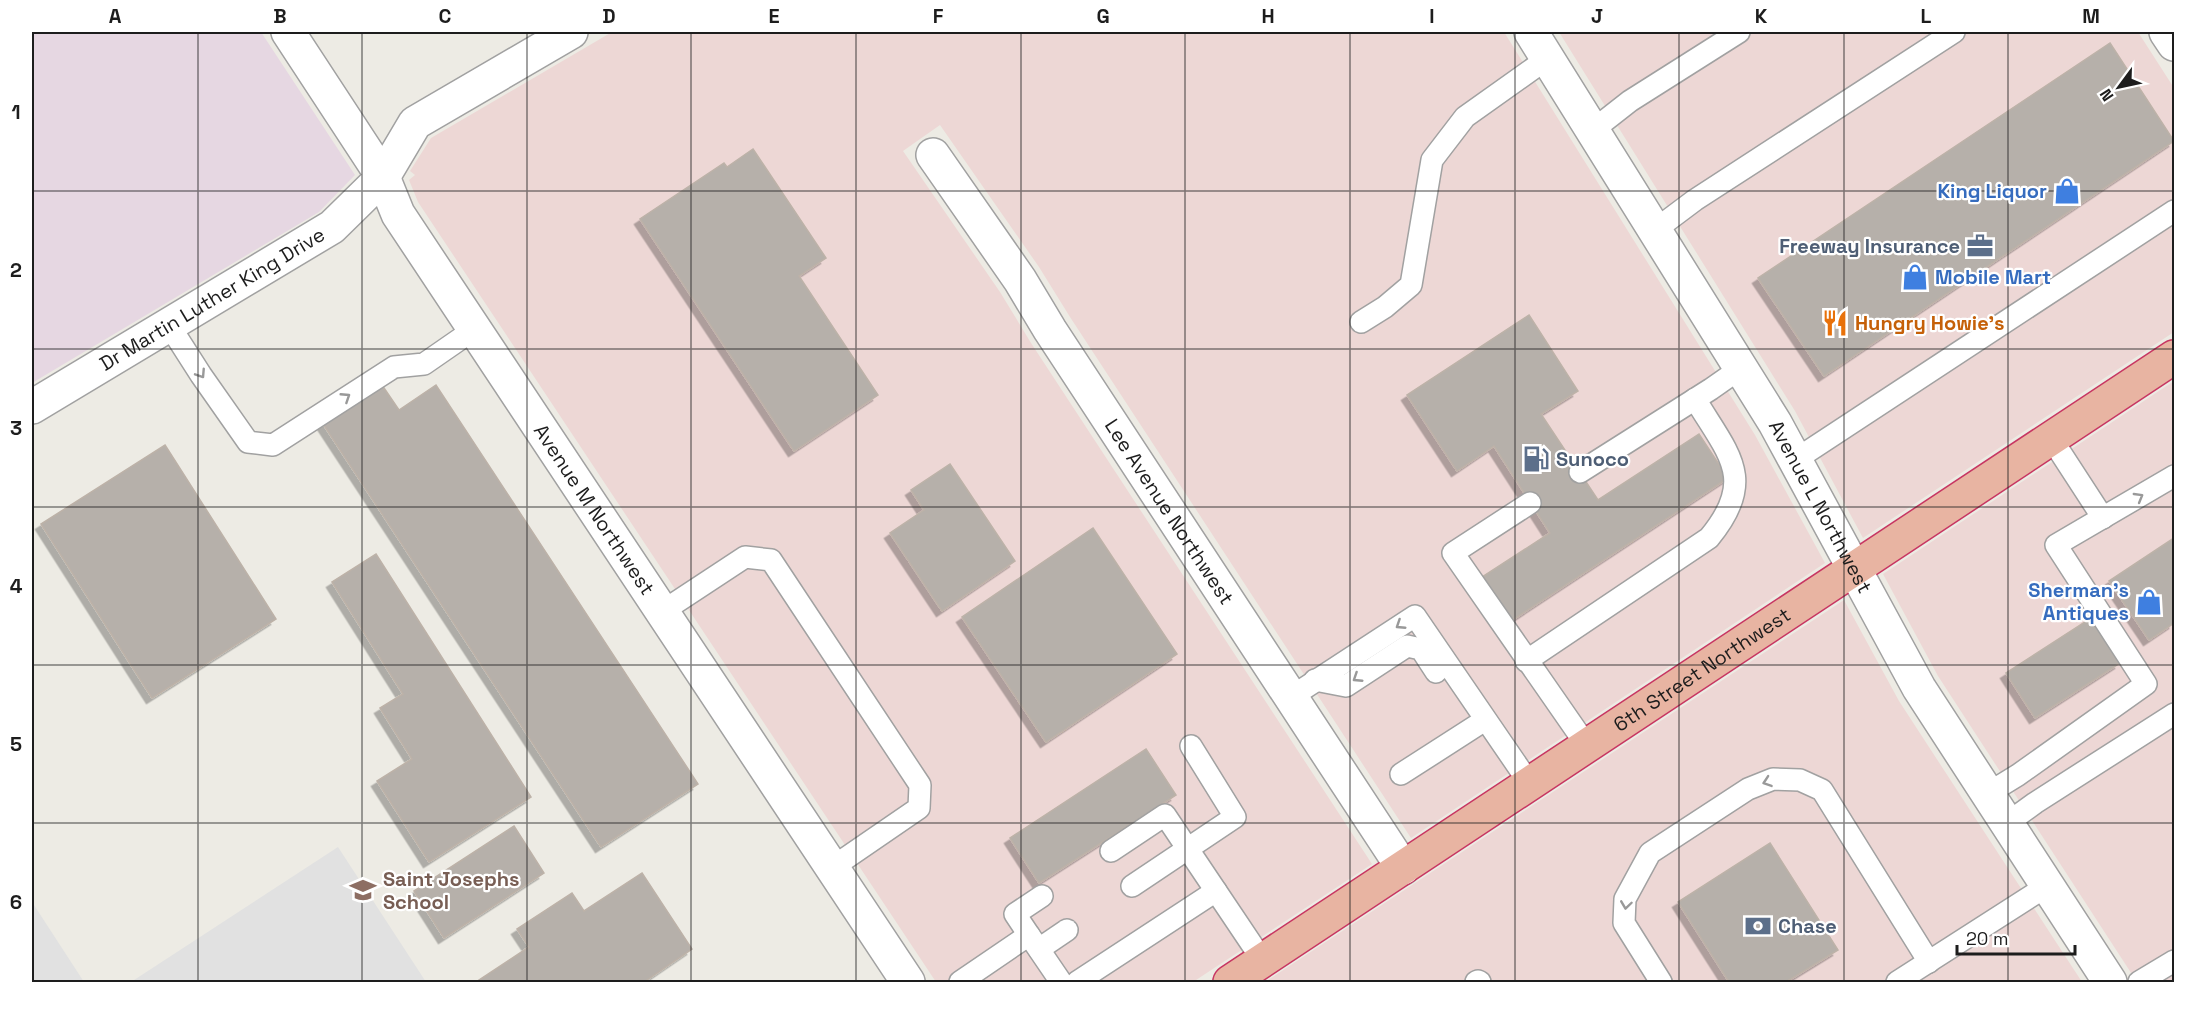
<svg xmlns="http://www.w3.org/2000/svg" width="2206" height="1014" font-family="'Space Grotesk',sans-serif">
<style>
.commercial{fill:#edd7d5}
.industrial{fill:#e6d7e2}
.parking{fill:#e1e1e1}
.building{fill:#b6b0aa;stroke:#bdb2a8;stroke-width:1.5;filter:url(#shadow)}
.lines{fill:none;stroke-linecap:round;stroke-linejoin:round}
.service-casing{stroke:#a1a1a1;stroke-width:24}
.minor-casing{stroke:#a1a1a1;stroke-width:36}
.tertiary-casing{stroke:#a1a1a1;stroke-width:36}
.trunk-casing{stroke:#c73662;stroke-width:36}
.service{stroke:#fff;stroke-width:21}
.minor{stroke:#fff;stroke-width:33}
.tertiary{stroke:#fff;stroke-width:33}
.trunk{stroke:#e8b4a2;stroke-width:33}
.oneway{stroke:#999}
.grid{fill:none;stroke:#1d1d1d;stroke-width:1.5;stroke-opacity:0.55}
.labels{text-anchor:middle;stroke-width:4.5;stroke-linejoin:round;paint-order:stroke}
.shop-label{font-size:20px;font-weight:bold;fill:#366cbe;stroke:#fff;text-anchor:end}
.service-label{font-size:20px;font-weight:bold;fill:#4e5e75;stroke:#fff;text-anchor:start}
.street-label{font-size:20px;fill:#1d1d1d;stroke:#fff}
.food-label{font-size:20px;font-weight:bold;fill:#c56008;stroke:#fff;text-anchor:start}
.education-label{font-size:20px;font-weight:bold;fill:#785e54;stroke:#fff;text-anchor:start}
.neatline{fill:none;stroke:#1d1d1d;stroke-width:2}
.grid-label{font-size:20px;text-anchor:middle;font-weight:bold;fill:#1d1d1d}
</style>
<defs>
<filter id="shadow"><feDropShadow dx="-5.5" dy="5.5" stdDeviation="0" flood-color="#0004"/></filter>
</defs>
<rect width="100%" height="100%" fill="#edebe4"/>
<g class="commercial">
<path d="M612 32H1504L1755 435 1825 563 1411 838 1070 317 1039 267 940 125 903 151 1000 292 1031 343 1372 864 1193 982H936L418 202 409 180 415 175 410 171 431 138Z"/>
<path d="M1559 32H2138L2174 88V332L1863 538 1795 411Z"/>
<path d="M2174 381V982H2137L1938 676 1883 574Z"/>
<path d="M1844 600 1899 701 2082 982H1265Z"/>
</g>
<path class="industrial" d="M32 32H261L355 175 319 212 32 383Z"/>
<g class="parking">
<path d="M338 847 426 982H131Z"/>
<path d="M32 902 84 982H32Z"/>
</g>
<g class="building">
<path d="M2110 43 2174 141 1824 376 1758 278Z"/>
<path d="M753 149 826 258 799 276 878 395 794 451 640 219 724 163 727 167Z"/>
<path d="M1529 315 1578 391 1541 414 1598 500 1699 434 1728 478 1508 623 1479 579 1550 533 1494 446 1457 471 1407 395Z"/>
<path d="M382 385 399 410 436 385 698 784 601 847 323 424Z"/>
<path d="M165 445 276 619 152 698 41 524Z"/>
<path d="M950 464 1015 561 942 611 890 533 924 510 911 490Z"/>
<path d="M1093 528 1177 654 1046 742 962 617Z"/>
<path d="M2174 538V623L2149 640 2109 581Z"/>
<path d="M376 554 531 797 429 862 377 781 412 759 380 708 403 694 332 582Z"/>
<path d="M2091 618 2120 663 2035 718 2006 673Z"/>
<path d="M1146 749 1176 795 1039 883 1010 838Z"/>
<path d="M514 826 544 873 444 938 414 891Z"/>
<path d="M1770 843 1838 950 1786 982H1729L1678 902Z"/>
<path d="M642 873 692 949 647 980 648 982H476L529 947 517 929 572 893 584 911Z"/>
</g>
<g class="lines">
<g class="service-casing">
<g id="service">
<path d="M1593 130 1630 101 1739 32"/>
<path d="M1655 230 1695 200 1954 32"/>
<path d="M1361 322 1385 307 1411 285 1432 160 1465 117 1548 58"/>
<path d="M169 325 201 375 248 442 273 445 394 367 424 364 476 328"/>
<path d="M2051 438 2103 518"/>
<path d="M1795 460 2174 211"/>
<path d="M1580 472 1711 389 1741 368"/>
<path d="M1530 503 1453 553 1587 746"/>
<path d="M663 611 745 557 771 560 920 785 919 808 833 867"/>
<path d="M1526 661 1709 538C1758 479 1728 454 1695 399"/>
<path d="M1315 680 1346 686 1407 646 1421 649 1436 672"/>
<path d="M1291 697 1415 616 1530 784"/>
<path d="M1401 774 1485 720"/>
<path d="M1987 794 2018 775 2146 684 2056 545 2174 476"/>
<path d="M2006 824 2035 803 2174 714"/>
<path d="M1111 851 1165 815 1216 891"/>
<path d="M1132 886 1235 817 1191 746"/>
<path d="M1029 935 1015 914 1042 896"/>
<path d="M1039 949 1067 930"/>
<path d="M960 982 1029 935 1061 982"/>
<path d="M1077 982 1216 891 1263 961"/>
<path d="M1476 982 1478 981 1480 982"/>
<path d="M1661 982 1624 923 1625 899 1650 853 1748 789 1773 779 1800 780 1822 790 1929 962"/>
<path d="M1897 982 2047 886"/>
<path d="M2139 982 2174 961"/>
</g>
</g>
<g class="minor-casing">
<g id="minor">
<path id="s1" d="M1531 32 1775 423 1919 688 2110 982"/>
<path d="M2166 32 2174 44"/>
<path id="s2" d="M933 155 1020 280 1050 330 1403 868"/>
<path d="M383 177 415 123 571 32"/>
</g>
</g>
<g class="tertiary-casing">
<g id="tertiary">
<path id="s3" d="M288 32 383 177 398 214 908 982"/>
<path id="s4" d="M32 407 332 227 383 177"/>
</g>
</g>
<g class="trunk-casing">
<g id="trunk">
<path id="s5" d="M1230 982 2174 357"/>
</g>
</g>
<use href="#service" class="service"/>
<use href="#minor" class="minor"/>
<use href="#tertiary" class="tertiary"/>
<use href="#trunk" class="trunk"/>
</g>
<defs><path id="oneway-chevron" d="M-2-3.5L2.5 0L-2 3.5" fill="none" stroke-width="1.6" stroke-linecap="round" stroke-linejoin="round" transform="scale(1.5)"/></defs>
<g class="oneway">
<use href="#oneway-chevron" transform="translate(201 374) rotate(57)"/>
<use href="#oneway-chevron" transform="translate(346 397) rotate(-33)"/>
<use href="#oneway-chevron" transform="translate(2139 497) rotate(-30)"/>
<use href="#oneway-chevron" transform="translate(1400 625) rotate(147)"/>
<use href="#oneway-chevron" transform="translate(1357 678) rotate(147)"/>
<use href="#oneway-chevron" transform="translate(1767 782) rotate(161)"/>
<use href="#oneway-chevron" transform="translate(1626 905) rotate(98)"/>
</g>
<path class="grid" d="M198 32V982M362 32V982M527 32V982M691 32V982M856 32V982M1021 32V982M1185 32V982M1350 32V982M1515 32V982M1679 32V982M1844 32V982M2008 32V982M32 191H2174M32 349H2174M32 507H2174M32 665H2174M32 823H2174"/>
<defs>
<g id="shop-bare" transform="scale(2.07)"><path d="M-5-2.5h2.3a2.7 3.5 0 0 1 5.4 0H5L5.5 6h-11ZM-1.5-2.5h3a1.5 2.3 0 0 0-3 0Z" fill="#3f7fe0" stroke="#fff" stroke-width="2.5" paint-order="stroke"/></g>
<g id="office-bare" transform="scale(2.07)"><path d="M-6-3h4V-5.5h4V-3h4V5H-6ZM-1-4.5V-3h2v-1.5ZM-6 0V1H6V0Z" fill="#5c6f8a" stroke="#fff" stroke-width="2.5" paint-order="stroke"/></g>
<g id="restaurant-bare" transform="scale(2.07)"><path d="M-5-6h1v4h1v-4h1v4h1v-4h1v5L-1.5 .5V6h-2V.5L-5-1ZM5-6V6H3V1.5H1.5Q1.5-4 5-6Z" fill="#e8710a" stroke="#fff" stroke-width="2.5" paint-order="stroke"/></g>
<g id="fuel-bare" transform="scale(2.07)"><path d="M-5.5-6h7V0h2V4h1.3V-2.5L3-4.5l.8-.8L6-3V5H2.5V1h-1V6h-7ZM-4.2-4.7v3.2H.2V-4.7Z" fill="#5c6f8a" stroke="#fff" stroke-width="2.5" paint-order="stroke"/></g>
<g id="school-bare" transform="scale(2.07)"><path d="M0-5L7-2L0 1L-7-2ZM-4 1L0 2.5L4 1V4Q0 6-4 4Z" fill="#8d6e63" stroke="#fff" stroke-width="2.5" paint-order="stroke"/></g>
<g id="bank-bare" transform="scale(2.07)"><path d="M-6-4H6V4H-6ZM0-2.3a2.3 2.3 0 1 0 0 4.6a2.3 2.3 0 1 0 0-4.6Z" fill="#5c6f8a" stroke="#fff" stroke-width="2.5" paint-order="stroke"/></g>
</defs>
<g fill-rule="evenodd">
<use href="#shop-bare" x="2067" y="191"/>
<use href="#office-bare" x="1980" y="246"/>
<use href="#shop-bare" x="1915" y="277"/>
<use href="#restaurant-bare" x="1835" y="323"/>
<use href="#fuel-bare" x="1536" y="459"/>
<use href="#shop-bare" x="2149" y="602"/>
<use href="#school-bare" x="363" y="890"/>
<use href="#bank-bare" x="1758" y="926"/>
</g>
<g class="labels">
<g class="shop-label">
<text x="2047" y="198">King Liquor</text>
<text x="1935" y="284" text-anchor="start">Mobile Mart</text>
<text x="2129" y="597">Sherman’s<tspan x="2129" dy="23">Antiques</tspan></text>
</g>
<g class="service-label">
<text x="1960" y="253" text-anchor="end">Freeway Insurance</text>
<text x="1556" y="466">Sunoco</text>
<text x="1778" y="933">Chase</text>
</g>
<g class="street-label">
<text dy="7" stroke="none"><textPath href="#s4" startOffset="210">Dr Martin Luther King Drive</textPath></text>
<text dy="7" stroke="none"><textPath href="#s1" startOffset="556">Avenue L Northwest</textPath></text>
<text dy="7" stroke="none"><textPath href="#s3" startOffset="568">Avenue M Northwest</textPath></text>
<text dy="7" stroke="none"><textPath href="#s2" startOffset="428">Lee Avenue Northwest</textPath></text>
<text dy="7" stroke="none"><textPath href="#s5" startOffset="566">6th Street Northwest</textPath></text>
</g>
<g class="food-label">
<text x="1855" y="330">Hungry Howie's</text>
</g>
<g class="education-label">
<text x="383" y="886">Saint Josephs<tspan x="383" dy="23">School</tspan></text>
</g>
</g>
<rect width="2206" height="1014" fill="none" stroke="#ffffff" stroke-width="66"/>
<g transform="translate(2119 87) rotate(237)" stroke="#ffffff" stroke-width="4.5" paint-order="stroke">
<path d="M0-4.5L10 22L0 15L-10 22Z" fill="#1d1d1d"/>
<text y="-9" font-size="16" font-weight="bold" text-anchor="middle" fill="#1d1d1d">N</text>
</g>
<path d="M1957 945v9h118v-9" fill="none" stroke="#1d1d1d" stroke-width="3"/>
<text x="1966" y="945" font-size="18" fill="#1d1d1d" stroke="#ffffff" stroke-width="4.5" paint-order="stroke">20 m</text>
<rect x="33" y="33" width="2140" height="948" class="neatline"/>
<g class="grid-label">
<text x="115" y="23">A</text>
<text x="280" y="23">B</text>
<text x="445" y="23">C</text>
<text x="609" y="23">D</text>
<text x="774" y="23">E</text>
<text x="938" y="23">F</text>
<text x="1103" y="23">G</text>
<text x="1268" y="23">H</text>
<text x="1432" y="23">I</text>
<text x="1597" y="23">J</text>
<text x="1761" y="23">K</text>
<text x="1926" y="23">L</text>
<text x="2091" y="23">M</text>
<text x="16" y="119">1</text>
<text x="16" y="277">2</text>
<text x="16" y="435">3</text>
<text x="16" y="593">4</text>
<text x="16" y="751">5</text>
<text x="16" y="909">6</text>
</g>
</svg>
